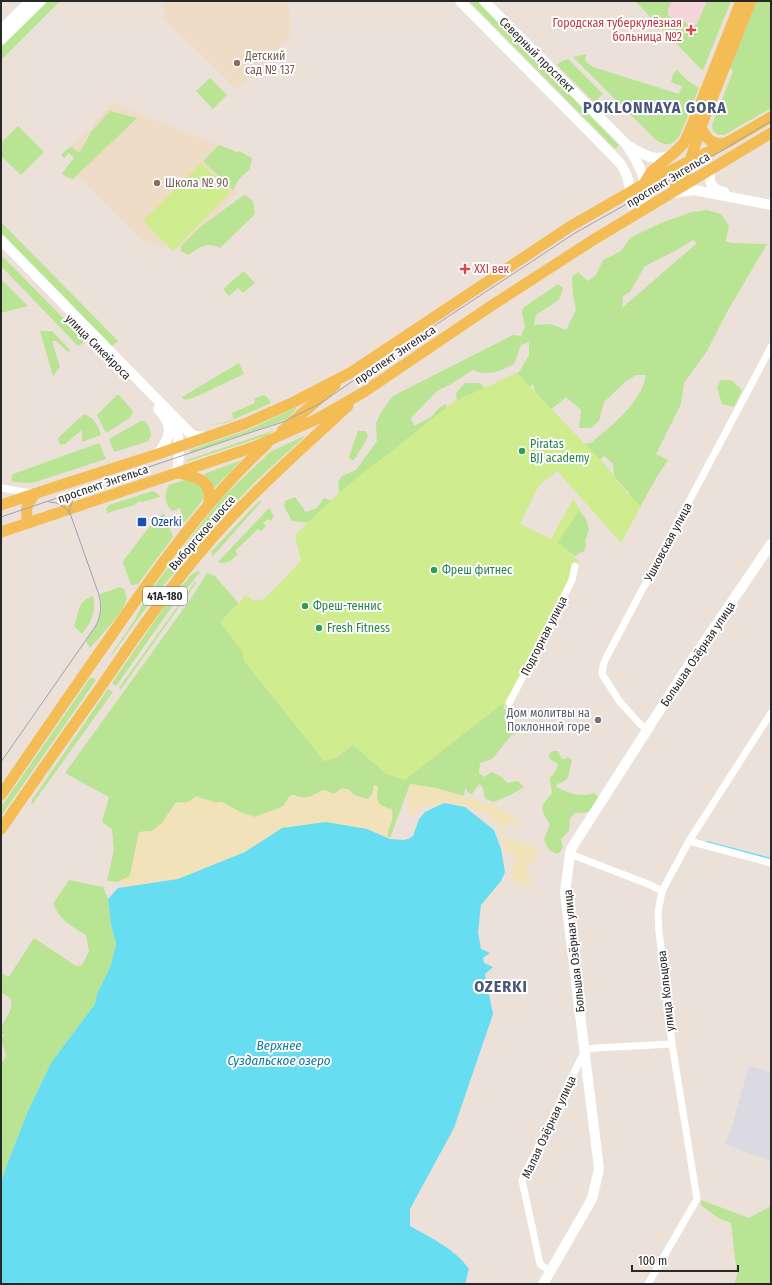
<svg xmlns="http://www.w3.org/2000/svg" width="772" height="1285" font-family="'Fira Sans Condensed',sans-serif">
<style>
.industrial{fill:#dbdae3}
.education{fill:#eedcc7}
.medical{fill:#f3d5da}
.green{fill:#b8e493;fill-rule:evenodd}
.sand{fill:#f2e2ba}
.pitch{fill:#cfec8e}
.water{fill:#67ddf1}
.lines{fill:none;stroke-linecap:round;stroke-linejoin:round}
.stream{stroke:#67ddf1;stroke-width:2}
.street{stroke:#fff;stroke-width:7}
.secondary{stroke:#fff;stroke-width:10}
.primary{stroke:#f4bc55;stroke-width:11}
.tram{stroke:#9ca2b3;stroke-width:1}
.health-dot{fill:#e0444e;stroke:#fff;stroke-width:1.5}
.education-dot{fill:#8d6e63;stroke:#fff;stroke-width:1.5}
.leisure-dot{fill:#2e9e5b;stroke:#fff;stroke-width:1.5}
.transit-dot{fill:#1a4fb4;stroke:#fff;stroke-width:1.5}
.worship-dot{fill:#6b7280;stroke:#fff;stroke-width:1.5}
.labels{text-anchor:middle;stroke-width:4;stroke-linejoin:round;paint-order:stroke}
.shield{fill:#fff;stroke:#686868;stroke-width:1}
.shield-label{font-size:11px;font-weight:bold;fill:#282828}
.health-label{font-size:12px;fill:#be3a42;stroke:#fff;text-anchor:end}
.street-label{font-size:12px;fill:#282828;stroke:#fff}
.education-label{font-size:12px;fill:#785e54;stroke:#fff;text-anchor:start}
.leisure-label{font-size:12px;fill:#27864d;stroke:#fff;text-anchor:start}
.transit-label{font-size:12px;fill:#164399;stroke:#fff;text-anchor:start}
.worship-label{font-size:12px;fill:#5b616d;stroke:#fff;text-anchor:end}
.water-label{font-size:13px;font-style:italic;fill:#0a7a9a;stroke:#fff}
.district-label{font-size:16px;font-weight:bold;letter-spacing:1px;fill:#475679;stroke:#fff}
</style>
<rect width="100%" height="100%" fill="#ebe1d9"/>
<path class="industrial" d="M749 1066 771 1072V1161L725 1144 731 1129Z"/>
<g class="education">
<path d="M165 1H288L292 36 237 90 165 20 163 11Z"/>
<path d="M113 103 228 148 219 174 238 192 182 249 144 243 69 166 76 158 68 148 87 129 89 131 94 126 92 124Z"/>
</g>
<path class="medical" d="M635 1H731L703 70Z"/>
<g class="green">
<path d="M47 1H60L3 58 1 56V47Z"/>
<path d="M469 1H478L619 145 615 149Z"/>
<path d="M635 1H672L668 9V16L694 26 697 24 707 1H731L703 70 701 69Z"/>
<path d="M757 1H771V108L724 135H719L713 131 712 125 733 71 730 68Z"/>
<path d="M587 54 585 58 586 62 593 67 679 94 682 86 675 84 671 81 673 74 677 70 688 81 699 88 680 135C672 146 666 147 655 139L573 57Z"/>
<path d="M568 59 603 94 594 102 557 65 562 61Z"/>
<path d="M210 78 227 95 213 109 196 91Z"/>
<path d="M110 111 137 118 73 179 66 177 62 173 74 158 69 153 64 158 61 155 67 149 72 147 77 152H80L91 132Z"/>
<path d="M18 126 44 152 21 175 1 156V143Z"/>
<path d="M219 145 237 152 239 151 252 158 250 169 239 179 233 190 203 161Z"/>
<path d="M245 195 253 201 255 214 220 248C206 241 200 248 188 255L181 251V246L200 227 241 197Z"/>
<path d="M707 210 721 214 729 226 726 239 725 241 731 243 767 244 727 312 707 351 684 383 681 404 656 454 668 460 656 478 632 522 633 510 629 493 614 476 613 464 604 456 600 460 582 444 591 443C611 426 642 402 646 375H636L625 382 604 402 599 421 591 428H579L581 410 566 397 547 413 540 407 533 384 500 411 312 523 292 521 284 506 285 501 295 497 306 512 317 508 324 498 336 503 340 496 338 482 342 476 356 470 377 441 376 423 382 411 393 396 513 335 521 336 525 327 522 312 523 308 558 284 563 288 559 300 536 315 534 325 550 324 566 330 576 310 573 294 572 277 578 272 588 281 596 275 603 260 621 251 630 238 661 223 692 212ZM693 240 697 243 622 308 623 296 630 292 645 266 677 250ZM529 342V355L519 372 496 383 489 394 480 383H465L456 393 458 409 448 413 446 404 439 408 431 417 414 426 411 418 437 391 451 384 473 370C488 377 500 371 514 364L521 345Z"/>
<path d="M1 222 118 341 112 346 1 233Z"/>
<path d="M1 255 84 339 83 343 78 346 1 266Z"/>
<path d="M244 271 255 283 243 293 238 288 229 296 223 289Z"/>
<path d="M1 279 28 306 1 313Z"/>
<path d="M40 331H52L70 350 68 352 56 341H52L60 367 53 376Z"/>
<path d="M239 363 244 374 193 398 185 400 182 397Z"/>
<path d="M721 380H731L742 390 734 407 722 404 717 387Z"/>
<path d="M117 395H119L133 411 130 418 106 433 97 415Z"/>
<path d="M263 395 267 397 271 403 225 423 211 425H210L225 422 233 419 232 413 255 403 254 399Z"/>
<path d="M295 408H297L296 409 288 418 282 421 189 453 190 450 250 429Z"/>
<path d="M84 414C94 418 98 425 101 435L82 442V430L65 444 60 445 58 438Z"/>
<path d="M141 421H145C150 428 155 437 146 442L114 452 109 439Z"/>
<path d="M275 430 265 436 186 462 187 460Z"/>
<path d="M358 431H365L368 435 365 442 354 460H351L349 457Z"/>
<path d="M304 436V437L257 480 233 505 209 531 153 598 112 655V653L134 621 148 594 201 524 223 497 270 452Z"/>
<path d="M99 443 106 459 32 483 13 482 11 479 13 474Z"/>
<path d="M242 460 214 488 204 474Z"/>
<path d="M188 479 202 484 205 497 186 521C182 523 179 524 176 521L183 518 180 508 172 511C164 504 164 493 169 485Z"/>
<path d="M153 491 158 494 160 497 142 502 139 501 134 505 107 513 106 509 109 505Z"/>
<path d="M260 501H262L212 557V551L258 502Z"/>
<path d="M577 507 586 519 589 530 585 540 586 545 584 551 575 556 556 543Z"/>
<path d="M269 508 274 516 271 521 268 519 263 523 266 526 261 531 258 529 235 551 238 554C231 560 227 565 218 562Z"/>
<path d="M164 513 173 537 138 584 132 585 131 584 123 563 124 560 153 522H157L162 514Z"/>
<path d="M201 571 176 601 116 686 112 683 163 609 191 575 195 572Z"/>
<path d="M207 573 215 576 251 618 287 713 324 761 337 757 362 738 514 687 503 708 511 713 520 728 510 737 492 759 480 763 479 773 484 777 492 772 502 777 507 783 518 781 524 787 512 794 494 802 486 799 484 795 483 788 479 784 472 794 468 793 465 787 464 796 435 788 410 784 390 838 388 837C387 831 389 829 391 823 393 820 392 812 392 809 376 806 376 800 378 786L374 785 372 795 368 799 354 795 348 789 334 794 321 791C313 797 304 800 294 795L282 807 255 817 242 813 222 802 216 803 209 800 201 799 183 803 168 814 162 823 152 831 139 832 130 876 118 882 107 881 114 850 112 829 102 822 109 797 65 773 192 597Z"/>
<path d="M195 582 196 583 121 689 119 688Z"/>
<path d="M120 587 124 589C125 592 127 597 126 601 124 611 98 639 90 648L86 641C97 624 105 615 100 594Z"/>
<path d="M93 596C97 612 91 622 82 634L74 626C80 613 76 601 93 596Z"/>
<path d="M91 677 96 680 1 816V807Z"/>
<path d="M108 689 113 692 31 806 32 800Z"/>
<path d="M553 751H558L562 759H565L568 757 572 760C568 773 572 780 557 784L556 787C569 793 580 798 594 793L599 797C591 811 593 813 575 813L570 818 569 831 561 839C563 846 564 850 557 854L549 850 544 840 550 824C540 809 539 807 552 794L550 778C553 774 557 770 558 764L551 760 549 757V754Z"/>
<path d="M69 880 103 887 108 899 111 925 116 944 111 965 97 994 95 1004 51 1063 28 1111 6 1167 1 1182V1064L6 1056 1 1039 4 1035 1 1033C1 1018 14 1015 11 999L1 992V973L9 977 34 938 76 966 82 965 89 951 86 935C71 926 60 920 53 904Z"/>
<path d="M701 1200 749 1218 771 1206V1284H734L737 1275 731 1223 718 1218 701 1205Z"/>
</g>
<g class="sand">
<path d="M410 784 435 788 489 804 501 808 519 821 518 826 511 822 503 829V834L509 840 528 844 537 849 535 862 528 863 526 873 531 877 529 886 518 884 510 879 515 856 506 852 497 824 488 814 465 806 444 802 435 806H425L415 812 412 817 408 815 410 809 407 801C409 795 408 790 410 784Z"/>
<path d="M374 785 378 786C376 800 376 806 392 809 392 812 393 820 391 823 389 829 387 831 388 837L367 829 282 828 245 852 178 879 122 887V880L130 876 139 832 152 831 162 823 176 802 186 803 197 796 205 800H209L216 803 222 802 242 813 255 817 282 807C286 804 286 799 290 796 294 793 299 798 305 798 310 798 321 790 325 790 328 791 331 793 334 794L337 792 340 789C348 787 348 792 355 795 359 797 364 798 368 799L372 795Z"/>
</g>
<g class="pitch">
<path d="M201 163 231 192 173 251 143 221Z"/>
<path d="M517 373 608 468 627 493 641 506 621 543 557 471 538 487 520 524 551 539 573 499 580 509 558 542 579 561 576 579 510 709 502 704 405 780 386 774 353 745 337 757 324 761 244 661 242 651 220 622 246 595 253 601 264 599 301 561 295 535 343 489 455 401Z"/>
</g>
<path class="water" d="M444 803 465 807 494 830 501 849 505 872 501 881 481 905 478 932 481 949 490 953 483 958 484 963 493 967 485 974 493 1014 454 1128 410 1209V1226C431 1238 454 1248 469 1269L465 1284H1V1182L6 1167 28 1111 51 1063 95 1004 97 994 111 965 116 944 111 925 108 899 118 888 178 879 245 852 282 828 326 822 367 829 390 839 403 840 408 839 413 836 419 819 425 812Z"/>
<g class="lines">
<path class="stream" d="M707 842 771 859"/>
<g class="street">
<path d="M1 488 31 493"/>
<path d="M509 703 547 631 572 580 575 566"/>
<path d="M648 730 641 725 620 702 602 674 603 666 606 658 771 347"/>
<path d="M689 841 771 863"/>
<path d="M570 854 648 884 662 891"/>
<path d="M550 1272 540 1264 522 1180 585 1050 595 1048 672 1044"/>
<path d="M648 1284 697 1199 672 1044 659 931 658 912 662 891 689 841 771 713"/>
</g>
<g class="secondary">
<path d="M460 1 620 163C627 173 629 181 630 193"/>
<path d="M484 1 626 144C642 168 647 180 645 209"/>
<path d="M1 30 30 1"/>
<path d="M1 40 41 1"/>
<path d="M629 146C642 154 656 163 671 155"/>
<path d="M711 168C708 181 710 189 724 192"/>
<path d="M674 193 694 190 771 205"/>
<path d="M1 240 190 433 195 436 205 437"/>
<path d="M158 409C174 426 171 436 158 454"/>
<path d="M174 418C180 437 180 453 177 473"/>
<path d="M543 1284 592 1199 599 1169 565 892 570 854 571 849 690 663 771 544"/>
</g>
<g class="primary">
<path d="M701 127C705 138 713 146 725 143"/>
<path d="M644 184 651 172 675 152 684 143 690 130 741 1"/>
<path d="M675 187 683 177 687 170 702 124 751 1"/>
<path d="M282 431 335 385"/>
<path d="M178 473C197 477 213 480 209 503"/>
<path d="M1 505 58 486 158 454 216 434 247 423 294 402 350 373 571 226 644 184 730 141 771 117"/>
<path d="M28 523C25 509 26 505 35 494"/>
<path d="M1 532 254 447 317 419 364 392 491 306 593 240 771 133"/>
<path d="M1 795C38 741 75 687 113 633 160 565 206 500 267 444"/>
<path d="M1 829C33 783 65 737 98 691 134 638 171 585 214 536 255 490 302 448 348 406"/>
</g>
<g class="tram">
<path d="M69 514C70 504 74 497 82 491"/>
<path d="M1 517 258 430 283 422 321 403 396 351 575 233 716 154 771 121"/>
<path d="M1 762 95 627C101 617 102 606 99 595L70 513C64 506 58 502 49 502"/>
</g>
</g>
<g class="health-dot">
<path d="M689 24h4v4h4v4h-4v4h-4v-4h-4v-4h4z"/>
<path d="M463 263h4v4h4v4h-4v4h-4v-4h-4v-4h4z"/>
</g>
<g class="education-dot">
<circle cx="237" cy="63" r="4"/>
<circle cx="157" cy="183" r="4"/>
</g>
<g class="leisure-dot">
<circle cx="522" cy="451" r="4"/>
<circle cx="434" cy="570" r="4"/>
<circle cx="305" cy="606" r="4"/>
<circle cx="319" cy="628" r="4"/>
</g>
<rect class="transit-dot" x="137" y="517" width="10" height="10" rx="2"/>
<circle class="worship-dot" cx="598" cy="720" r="4"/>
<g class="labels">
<rect class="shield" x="143" y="587" width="44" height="18" rx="3"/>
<g class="shield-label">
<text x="165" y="600">41А-180</text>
</g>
<g class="health-label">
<text x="682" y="27">Городская туберкулёзная<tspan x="682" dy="14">больница №2</tspan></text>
<text x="474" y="273" text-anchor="start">XXI век</text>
</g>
<g class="street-label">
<text transform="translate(537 55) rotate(45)" y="4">Северный проспект</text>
<text transform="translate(668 180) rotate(-31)" y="4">проспект Энгельса</text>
<text transform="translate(98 347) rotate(45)" y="4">улица Сикейроса</text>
<text transform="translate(395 355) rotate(-34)" y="4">проспект Энгельса</text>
<text transform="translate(103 484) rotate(-19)" y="4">проспект Энгельса</text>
<text transform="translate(202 533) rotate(-49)" y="4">Выборгское шоссе</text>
<text transform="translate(668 542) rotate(-62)" y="4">Ушковская улица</text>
<text transform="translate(544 636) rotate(-63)" y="4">Подгорная улица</text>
<text transform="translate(698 654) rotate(-56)" y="4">Большая Озёрная улица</text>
<text transform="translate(574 951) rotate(-96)" y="4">Большая Озёрная улица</text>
<text transform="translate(666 991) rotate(-96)" y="4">улица Кольцова</text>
<text transform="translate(549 1127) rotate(-65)" y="4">Малая Озёрная улица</text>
</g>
<g class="education-label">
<text x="245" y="60">Детский<tspan x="245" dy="14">сад № 137</tspan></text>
<text x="165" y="187">Школа № 90</text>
</g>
<g class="leisure-label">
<text x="530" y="448">Piratas<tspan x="530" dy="14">BJJ academy</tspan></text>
<text x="442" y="574">Фреш фитнес</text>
<text x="313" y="610">Фреш-теннис</text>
<text x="327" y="632">Fresh Fitness</text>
</g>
<g class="transit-label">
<text x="151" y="526">Ozerki</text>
</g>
<g class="worship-label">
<text x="590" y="717">Дом молитвы на<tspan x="590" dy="14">Поклонной горе</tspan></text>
</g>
<g class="water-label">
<text x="279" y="1050">Верхнее<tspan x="279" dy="15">Суздальское озеро</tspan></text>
</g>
<g class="district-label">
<text x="655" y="113">POKLONNAYA GORA</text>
<text x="501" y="992">OZERKI</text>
</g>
</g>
<rect width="772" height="1285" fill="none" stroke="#282828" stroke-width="4"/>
<path d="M632 1265v6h106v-6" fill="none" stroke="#282828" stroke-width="2"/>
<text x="638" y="1265" font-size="12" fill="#282828" stroke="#ffffff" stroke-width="3" paint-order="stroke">100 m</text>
</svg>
